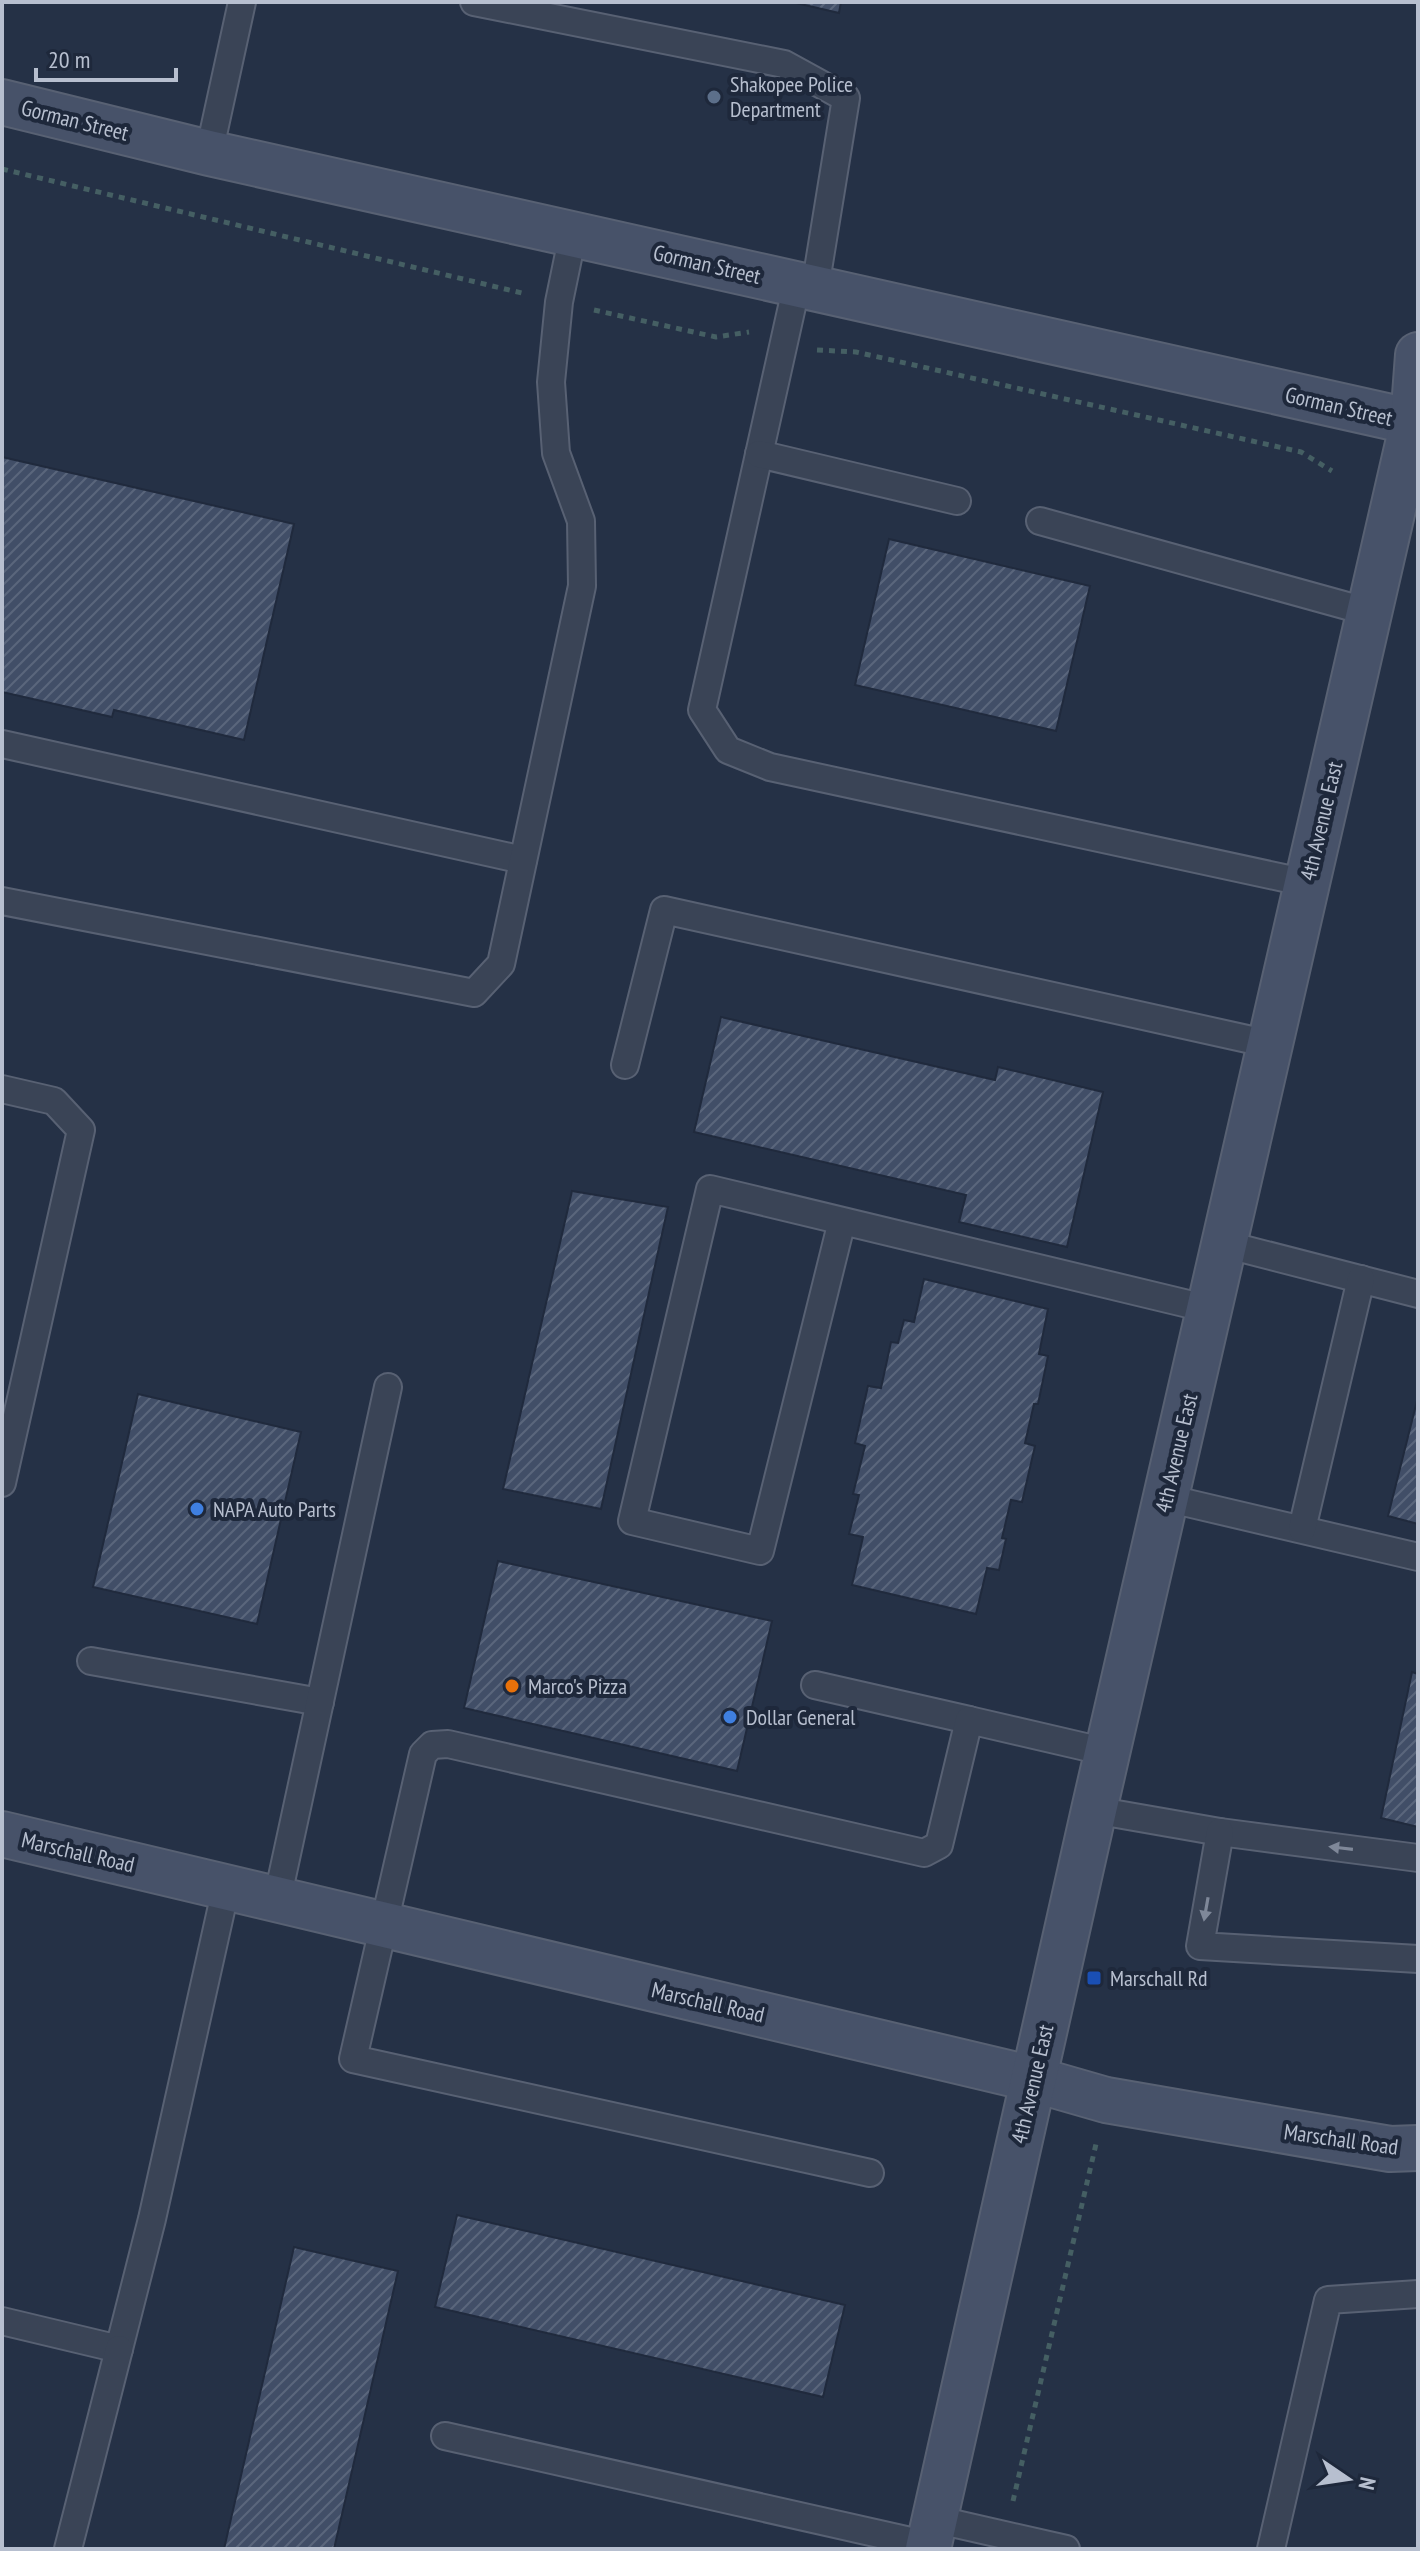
<svg xmlns="http://www.w3.org/2000/svg" width="1420" height="2551" font-family="'PT Sans Narrow',sans-serif">
<style>
.building{fill:url(#building-hatch);stroke:#202a3d;stroke-width:2}
.lines{fill:none;stroke-linecap:round;stroke-linejoin:round}
.lane-casing{stroke:#586173;stroke-width:30}
.secondary-casing{stroke:#586173;stroke-width:48}
.path{stroke:#455f63;stroke-width:5;stroke-dasharray:6 6;stroke-linecap:butt}
.lane{stroke:#3a4456;stroke-width:26}
.secondary{stroke:#475269;stroke-width:44}
.oneway{fill:#7f8899}
.service-dot{fill:#5c6f8a;stroke:#1e283b;stroke-width:3}
.shop-dot{fill:#3f7fe0;stroke:#1e283b;stroke-width:3}
.food-dot{fill:#e8710a;stroke:#1e283b;stroke-width:3}
.transit-dot{fill:#1a4fb4;stroke:#1e283b;stroke-width:3}
.labels{text-anchor:middle;stroke-width:8;stroke-linejoin:round;paint-order:stroke}
.poi-label{font-size:22px;fill:#b7bfcf;stroke:#1e283b;text-anchor:start}
.street-label{font-size:22px;fill:#b7bfcf;stroke:#1e283b}
</style>
<defs>
<pattern id="building-hatch" width="6" height="6" patternUnits="userSpaceOnUse" patternTransform="scale(2)"><rect width="6" height="6" fill="#414e67"/><path d="M-1 1l2-2M0 6l6-6M5 7l2-2" fill="none" stroke="#5a667c"/></pattern>
</defs>
<rect width="100%" height="100%" fill="#253146"/>
<g class="building">
<path d="M792 2H841L839 13Z"/>
<path d="M2 457 294 524 244 740 114 710 112 717 2 692Z"/>
<path d="M889 539 1090 586 1056 731 855 685Z"/>
<path d="M721 1017 995 1080 998 1067 1103 1092 1067 1247 959 1222 966 1195 694 1132Z"/>
<path d="M572 1191 668 1207 601 1509 503 1489Z"/>
<path d="M924 1279 1048 1309 1039 1354 1048 1356 1038 1404H1034L1025 1443 1035 1446 1022 1502 1011 1500 1002 1538 1006 1539 999 1570 987 1568 976 1614 852 1585 863 1537 849 1534 859 1495 853 1494 865 1446 855 1443 868 1386 881 1388 891 1342 898 1343 904 1320 914 1322Z"/>
<path d="M138 1394 301 1432 257 1624 93 1587Z"/>
<path d="M1418 1397V1524L1388 1516Z"/>
<path d="M498 1561 772 1621 737 1771 464 1708Z"/>
<path d="M1412 1672 1418 1674V1827L1381 1818Z"/>
<path d="M457 2215 845 2305 823 2397 435 2307Z"/>
<path d="M294 2247 398 2271 334 2549H224Z"/>
</g>
<g class="lines">
<g class="lane-casing">
<g id="lane">
<path d="M474 2 784 64 846 98 815 288"/>
<path d="M209 153 242 2"/>
<path d="M797 284 702 710 728 750 770 767 1307 883"/>
<path d="M759 454 957 501"/>
<path d="M1040 521 1369 612"/>
<path d="M2 744 523 860"/>
<path d="M2 901 474 993 501 964 582 586 581 521 556 453 551 382 559 302 573 234"/>
<path d="M625 1065 664 910 1270 1044"/>
<path d="M2 1089 54 1101 81 1130 2 1483"/>
<path d="M842 1221 760 1551 632 1521 710 1189 1209 1309"/>
<path d="M1224 1244 1418 1294"/>
<path d="M1166 1498 1418 1557"/>
<path d="M1302 1529 1361 1279"/>
<path d="M91 1661 320 1702"/>
<path d="M815 1685 969 1720"/>
<path d="M1094 1810 1220 1832 1418 1858"/>
<path d="M1220 1832 1200 1946 1418 1959"/>
<path d="M277 1900 388 1387"/>
<path d="M870 2173 353 2059 423 1754 432 1745 448 1744 924 1853 939 1845 969 1720 1107 1752"/>
<path d="M2 2321 119 2349 152 2219 226 1888"/>
<path d="M445 2436 928 2545"/>
<path d="M934 2519 1066 2549"/>
<path d="M68 2549 119 2349"/>
<path d="M1271 2549 1328 2300 1418 2294"/>
</g>
</g>
<g class="secondary-casing">
<g id="secondary">
<path d="M2 102 209 153 1413 422"/>
<path d="M2 1834 1033 2079 1106 2100 1390 2149 1418 2148"/>
<path d="M928 2549 1094 1810 1413 422 1418 355"/>
</g>
</g>
<g class="path">
<path d="M2 169 526 294"/>
<path d="M594 310 716 337 749 332"/>
<path d="M817 350 856 352 1301 452 1332 471"/>
<path d="M1013 2501 1096 2144"/>
</g>
<use href="#lane" class="lane"/>
<use href="#secondary" class="secondary"/>
</g>
<defs><path id="oneway-solid" d="M-6-.8H1V-3.2L6.5 0L1 3.2V.8H-6Z" transform="scale(2)"/></defs>
<g class="oneway">
<use href="#oneway-solid" transform="translate(1341 1848) rotate(-173)"/>
<use href="#oneway-solid" transform="translate(1206 1909) rotate(100)"/>
</g>
<circle class="service-dot" cx="714" cy="97" r="8"/>
<g class="shop-dot">
<circle cx="197" cy="1509" r="8"/>
<circle cx="730" cy="1717" r="8"/>
</g>
<circle class="food-dot" cx="512" cy="1686" r="8"/>
<rect class="transit-dot" x="1086" y="1970" width="16" height="16" rx="4"/>
<g class="labels">
<g class="poi-label">
<text x="730" y="92">Shakopee Police<tspan x="730" dy="25">Department</tspan></text>
<text x="213" y="1517">NAPA Auto Parts</text>
<text x="528" y="1694">Marco's Pizza</text>
<text x="746" y="1725">Dollar General</text>
<text x="1110" y="1986">Marschall Rd</text>
</g>
<g class="street-label">
<text transform="translate(75 120) rotate(14)" y="8">Gorman Street</text>
<text transform="translate(707 264) rotate(13)" y="8">Gorman Street</text>
<text transform="translate(1339 406) rotate(13)" y="8">Gorman Street</text>
<text transform="translate(1321 821) rotate(-77)" y="8">4th Avenue East</text>
<text transform="translate(1176 1453) rotate(-77)" y="8">4th Avenue East</text>
<text transform="translate(78 1852) rotate(13)" y="8">Marschall Road</text>
<text transform="translate(708 2002) rotate(13)" y="8">Marschall Road</text>
<text transform="translate(1032 2084) rotate(-77)" y="8">4th Avenue East</text>
<text transform="translate(1341 2139) rotate(8)" y="8">Marschall Road</text>
</g>
</g>
<rect width="1420" height="2551" fill="none" stroke="#b7bfcf" stroke-width="8"/>
<g transform="translate(1348 2479) rotate(103)" stroke="#1e283b" stroke-width="6" paint-order="stroke">
<path d="M0-6L14 30L0 20L-14 30Z" fill="#b7bfcf"/>
<text y="-12" font-size="22" font-weight="bold" text-anchor="middle" fill="#b7bfcf">N</text>
</g>
<path d="M36 68v12h140v-12" fill="none" stroke="#b7bfcf" stroke-width="4"/>
<text x="48" y="68" font-size="24" fill="#b7bfcf" stroke="#1e283b" stroke-width="6" paint-order="stroke">20 m</text>
</svg>
